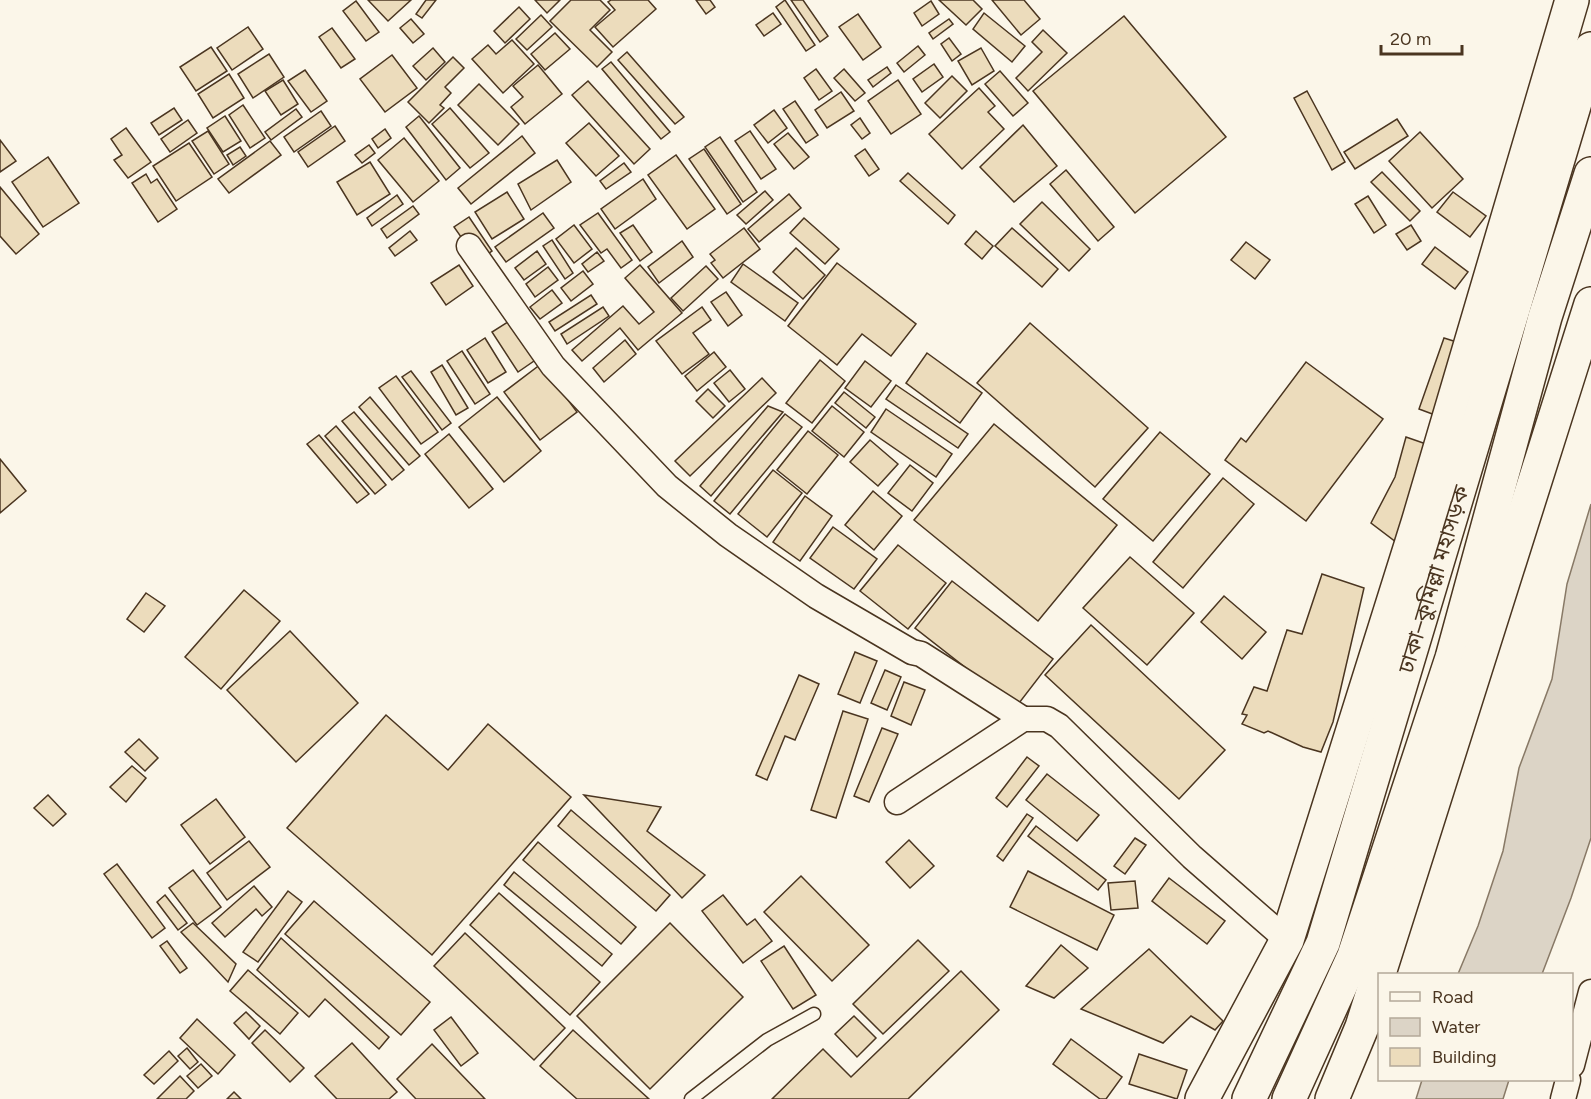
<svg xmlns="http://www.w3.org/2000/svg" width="1591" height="1099" font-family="Figtree,'Noto Sans Bengali',sans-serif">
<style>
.water{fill:#dcd4c6;stroke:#887966;stroke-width:1.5}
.building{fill:#ecdcbc;stroke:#4a3520;stroke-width:1.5}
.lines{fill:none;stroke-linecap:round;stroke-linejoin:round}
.service-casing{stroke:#4a3520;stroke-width:15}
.minor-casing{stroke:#4a3520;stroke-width:27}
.trunk-casing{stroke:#4a3520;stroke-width:36}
.service{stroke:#fbf6e9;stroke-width:12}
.minor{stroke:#fbf6e9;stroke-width:24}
.trunk{stroke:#fbf6e9;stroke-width:33}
.labels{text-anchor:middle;stroke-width:4.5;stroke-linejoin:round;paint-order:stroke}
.street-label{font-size:22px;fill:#4a3520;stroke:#fbf6e9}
</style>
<rect width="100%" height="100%" fill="#fbf6e9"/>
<g class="water">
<path d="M1591 504V838L1571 898 1542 974H1458L1478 926 1503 851 1519 768 1552 679 1567 584Z"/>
<path d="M1422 1080H1509L1503 1099H1416Z"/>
</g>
<g class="building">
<path d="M368 0H411L388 21Z"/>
<path d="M426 0H436L422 18 416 14Z"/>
<path d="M535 0H560L547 13Z"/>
<path d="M571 0H600L610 10 590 30 612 52 597 67 550 21Z"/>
<path d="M611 0H648L656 9 613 47 595 27 615 10 608 2Z"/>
<path d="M696 0H710L715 7 706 14Z"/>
<path d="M785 0 815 45 806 51 776 7Z"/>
<path d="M791 0H803L828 36 820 42Z"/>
<path d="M939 0H973L982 9 966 25Z"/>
<path d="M992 0H1024L1040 19 1021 35Z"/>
<path d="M356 1 379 32 366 41 343 11Z"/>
<path d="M931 1 939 14 922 26 914 13Z"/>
<path d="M519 7 530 19 505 43 494 31Z"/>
<path d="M773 13 781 24 764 36 756 25Z"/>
<path d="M984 13 1025 46 1012 62 973 29Z"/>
<path d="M858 14 881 47 863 60 839 27Z"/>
<path d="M541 15 552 27 527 50 516 39Z"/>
<path d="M1124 16 1226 137 1135 213 1033 91Z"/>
<path d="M411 19 424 34 413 43 400 28Z"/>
<path d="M949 19 953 24 933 39 929 33Z"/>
<path d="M248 27 263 49 232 70 217 48Z"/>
<path d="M332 28 355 59 341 68 319 37Z"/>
<path d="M1043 30 1067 53 1028 91 1016 78 1042 52 1032 42Z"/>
<path d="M555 33 570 49 545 70 531 54Z"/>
<path d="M949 38 961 54 952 61 941 44Z"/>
<path d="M512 40 534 64 503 93 472 59 488 45 496 54Z"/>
<path d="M918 46 925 55 904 72 897 63Z"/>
<path d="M211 47 227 71 196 91 180 67Z"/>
<path d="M433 48 445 62 426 80 413 66Z"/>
<path d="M981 48 994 71 972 85 958 61Z"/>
<path d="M627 52 684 117 675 124 618 60Z"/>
<path d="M269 54 284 77 253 98 238 74Z"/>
<path d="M392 55 417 88 385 112 360 79Z"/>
<path d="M453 57 464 68 445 87 451 93 440 105 444 108 429 123 408 102Z"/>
<path d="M611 62 670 132 661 139 602 69Z"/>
<path d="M934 64 943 77 922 92 913 79Z"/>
<path d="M538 65 562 94 525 124 511 107 523 97 513 86Z"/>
<path d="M887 67 891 73 873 87 868 80Z"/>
<path d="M816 69 832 91 819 100 804 78Z"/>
<path d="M844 69 865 93 855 101 834 78Z"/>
<path d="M305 70 327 101 311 112 288 81Z"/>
<path d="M1000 71 1028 103 1013 116 985 84Z"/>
<path d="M229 74 244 98 213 118 198 94Z"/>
<path d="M952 76 967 91 940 118 925 103Z"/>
<path d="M283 80 298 104 281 115 265 91Z"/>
<path d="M898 80 921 114 891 134 868 101Z"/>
<path d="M588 81 650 149 634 164 572 95Z"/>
<path d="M479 84 519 124 498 145 458 105Z"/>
<path d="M979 88 995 106 988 112 1004 129 962 169 929 134Z"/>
<path d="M1307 91 1345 162 1332 170 1294 98Z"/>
<path d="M841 92 854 111 827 128 815 110Z"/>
<path d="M795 101 818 135 806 143 783 109Z"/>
<path d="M243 105 265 138 250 148 229 115Z"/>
<path d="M174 108 182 120 159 135 151 123Z"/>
<path d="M450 108 489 153 470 168 432 124Z"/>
<path d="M296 109 302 117 271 140 265 132Z"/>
<path d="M774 110 787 128 768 143 754 125Z"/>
<path d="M321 111 331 126 294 152 284 137Z"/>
<path d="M225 116 241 141 223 152 207 128Z"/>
<path d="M419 116 460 168 446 180 406 127Z"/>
<path d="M860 118 870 133 862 139 851 125Z"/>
<path d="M1397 119 1408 136 1355 169 1344 152Z"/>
<path d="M188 120 197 133 170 152 161 139Z"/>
<path d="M589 123 619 156 596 176 566 143Z"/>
<path d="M1023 125 1057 166 1014 202 980 167Z"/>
<path d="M335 126 345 141 308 167 298 152Z"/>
<path d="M126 128 151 162 128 178 114 160 122 155 111 139Z"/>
<path d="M385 129 391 138 378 148 372 139Z"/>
<path d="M208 131 229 164 214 174 192 141Z"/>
<path d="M750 131 776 169 761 179 735 141Z"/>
<path d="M1420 132 1463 179 1432 208 1389 161Z"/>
<path d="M788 133 809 157 794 169 774 144Z"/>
<path d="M522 136 535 153 471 204 458 188Z"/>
<path d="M720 137 757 192 743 202 705 147Z"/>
<path d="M404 138 439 181 413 202 378 160Z"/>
<path d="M0 140 16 161 0 172Z"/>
<path d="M270 141 281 155 229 193 218 179Z"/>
<path d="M189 143 212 177 176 201 153 166Z"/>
<path d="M369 145 375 153 362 163 355 155Z"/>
<path d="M240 147 246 156 233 165 227 155Z"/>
<path d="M704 149 741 204 727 214 689 159Z"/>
<path d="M865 149 879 169 869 176 855 156Z"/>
<path d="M676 155 715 209 687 229 648 175Z"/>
<path d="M48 157 79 203 43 227 12 182Z"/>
<path d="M557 160 571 182 531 210 518 184Z"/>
<path d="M370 162 390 194 357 215 337 182Z"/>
<path d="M624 163 631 172 606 189 600 181Z"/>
<path d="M1066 170 1114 227 1098 241 1050 184Z"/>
<path d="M1382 172 1420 211 1410 221 1371 182Z"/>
<path d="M908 173 955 215 948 224 900 181Z"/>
<path d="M146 174 151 183 157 179 177 209 158 222 132 183Z"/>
<path d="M643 179 656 199 615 229 601 209Z"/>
<path d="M0 187 39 234 16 254 0 236Z"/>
<path d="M765 191 773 200 746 224 737 215Z"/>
<path d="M507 192 524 219 492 239 475 212Z"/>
<path d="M1453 192 1486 216 1470 237 1437 212Z"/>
<path d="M789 194 801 208 759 242 748 229Z"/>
<path d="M397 195 403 204 372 226 367 218Z"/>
<path d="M1368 196 1386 225 1374 233 1355 204Z"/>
<path d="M1042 202 1090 249 1069 271 1020 224Z"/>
<path d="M413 206 419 214 387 238 381 229Z"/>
<path d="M543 213 554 228 506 262 495 247Z"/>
<path d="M598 213 632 260 621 268 607 249 601 253 580 225Z"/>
<path d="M469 217 492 251 478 261 454 227Z"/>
<path d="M804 218 839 249 825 264 790 233Z"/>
<path d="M574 225 592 249 574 263 556 239Z"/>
<path d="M633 225 652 252 640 261 620 233Z"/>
<path d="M1411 225 1421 241 1407 250 1396 234Z"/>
<path d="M744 228 760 249 723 278 711 263 715 260 710 254Z"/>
<path d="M1012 228 1058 269 1042 287 995 246Z"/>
<path d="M410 231 417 240 395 256 389 248Z"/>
<path d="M976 231 993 246 982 259 965 244Z"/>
<path d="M552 240 573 273 565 279 543 246Z"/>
<path d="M682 241 693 257 659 283 648 267Z"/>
<path d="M1246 242 1270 260 1255 279 1231 260Z"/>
<path d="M1435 247 1468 272 1455 289 1422 264Z"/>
<path d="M796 248 825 275 803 299 773 272Z"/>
<path d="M537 251 546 264 524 280 515 268Z"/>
<path d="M597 252 604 261 588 272 582 264Z"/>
<path d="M837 263 916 324 891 356 862 334 837 365 788 326Z"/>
<path d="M743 264 798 303 785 321 731 282Z"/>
<path d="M459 265 473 286 446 305 431 283Z"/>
<path d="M640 265 682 313 638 350 620 328 582 361 572 350 623 306 639 324 654 312 625 278Z"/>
<path d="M706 266 718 279 683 311 671 298Z"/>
<path d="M548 267 558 280 535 297 526 284Z"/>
<path d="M583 271 593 284 571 301 561 288Z"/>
<path d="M552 290 562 303 540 319 530 307Z"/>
<path d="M726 292 742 315 728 326 711 302Z"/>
<path d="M591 295 597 304 555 331 549 322Z"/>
<path d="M603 307 609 316 567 344 561 334Z"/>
<path d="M702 307 711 320 693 333 709 354 682 374 656 341Z"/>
<path d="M522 313 547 352 518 372 492 332Z"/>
<path d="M1030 323 1148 428 1095 487 977 383Z"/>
<path d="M485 338 506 372 488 383 467 350Z"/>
<path d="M1444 338 1460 343 1435 415 1419 409Z"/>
<path d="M625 340 636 354 604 382 593 368Z"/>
<path d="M462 351 490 394 475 404 447 361Z"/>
<path d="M714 352 726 367 697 391 685 376Z"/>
<path d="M927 353 982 393 960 423 906 383Z"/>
<path d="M820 360 845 381 812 423 786 403Z"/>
<path d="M865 361 891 381 871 407 845 388Z"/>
<path d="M1306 362 1383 419 1306 521 1225 460 1241 438 1246 442Z"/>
<path d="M541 364 577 412 540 440 504 392Z"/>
<path d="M442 365 468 408 456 415 431 372Z"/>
<path d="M730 370 745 389 729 402 714 383Z"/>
<path d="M411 371 451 423 442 430 402 377Z"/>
<path d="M396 376 438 432 421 444 379 388Z"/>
<path d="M762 378 776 393 690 476 675 461Z"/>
<path d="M896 385 968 434 958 448 886 399Z"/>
<path d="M708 389 725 406 713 418 696 401Z"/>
<path d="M844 392 875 417 866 428 835 403Z"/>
<path d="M370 397 420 456 409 465 359 407Z"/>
<path d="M497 397 541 451 504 482 459 427Z"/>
<path d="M768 406 783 412 711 496 700 486Z"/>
<path d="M832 406 864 432 844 457 812 431Z"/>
<path d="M886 409 952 454 936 477 871 432Z"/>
<path d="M354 412 404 470 392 480 342 421Z"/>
<path d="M785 414 802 427 730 514 714 501Z"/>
<path d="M994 424 1117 525 1038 621 914 520Z"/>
<path d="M336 426 386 485 375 494 325 436Z"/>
<path d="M808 431 838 455 807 494 777 470Z"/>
<path d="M1160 432 1210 474 1153 541 1103 499Z"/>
<path d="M449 434 493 489 469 508 425 454Z"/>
<path d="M319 435 369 494 357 503 307 444Z"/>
<path d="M1406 437 1429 445 1396 542 1371 523 1395 477Z"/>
<path d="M870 440 898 464 878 486 850 462Z"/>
<path d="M0 459 26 491 0 513Z"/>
<path d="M910 465 933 483 912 511 888 493Z"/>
<path d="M773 470 802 493 767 537 738 514Z"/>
<path d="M1223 478 1254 504 1183 588 1153 562Z"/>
<path d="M873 491 902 516 874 550 845 525Z"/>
<path d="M805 496 832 516 800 561 773 542Z"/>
<path d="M833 527 877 559 854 589 810 558Z"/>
<path d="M898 545 946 583 908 629 860 591Z"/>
<path d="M1130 557 1194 613 1147 665 1083 608Z"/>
<path d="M1322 574 1364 588 1333 722 1321 752 1303 747 1268 731 1264 733 1242 724 1247 715 1242 714 1254 687 1267 691 1287 630 1302 634Z"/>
<path d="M952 581 1053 659 1016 707 915 628Z"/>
<path d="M244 590 280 621 221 689 185 657Z"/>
<path d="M146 593 165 606 144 632 127 619Z"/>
<path d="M1224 596 1266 632 1242 659 1201 622Z"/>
<path d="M1091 625 1225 750 1179 799 1045 675Z"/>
<path d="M290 631 358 703 296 762 227 690Z"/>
<path d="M855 652 877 661 860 703 838 694Z"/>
<path d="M885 670 901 677 887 710 871 703Z"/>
<path d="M799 675 819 684 795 740 785 736 767 780 756 775Z"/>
<path d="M904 682 925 690 911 725 891 716Z"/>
<path d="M843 711 868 719 836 818 811 810Z"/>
<path d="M386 715 448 770 488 724 571 797 432 955 287 828Z"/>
<path d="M882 728 898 734 869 802 854 796Z"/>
<path d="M139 739 158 758 145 771 125 752Z"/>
<path d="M1027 757 1039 766 1007 807 996 798Z"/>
<path d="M132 766 146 778 126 802 110 787Z"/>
<path d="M1047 774 1099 815 1077 841 1026 800Z"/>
<path d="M48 795 66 814 53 826 34 808Z"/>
<path d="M584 795 661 807 647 831 705 875 682 898Z"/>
<path d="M216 799 245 837 210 864 181 825Z"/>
<path d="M571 810 670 895 656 911 558 826Z"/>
<path d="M1027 814 1033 818 1003 861 997 856Z"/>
<path d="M1036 826 1106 880 1098 890 1028 836Z"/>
<path d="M1135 838 1146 845 1125 874 1114 866Z"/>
<path d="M909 840 934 866 910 888 886 862Z"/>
<path d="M249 841 270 867 227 900 207 873Z"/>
<path d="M538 842 636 927 621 944 523 860Z"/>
<path d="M117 864 165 928 152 938 104 874Z"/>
<path d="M193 870 221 907 197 925 169 888Z"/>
<path d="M1028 871 1114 915 1097 950 1010 907Z"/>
<path d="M514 872 612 954 602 966 504 885Z"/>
<path d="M801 876 869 945 832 981 764 912Z"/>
<path d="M1169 878 1225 921 1207 944 1152 901Z"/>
<path d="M1135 881 1138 908 1111 910 1108 883Z"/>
<path d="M254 886 272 907 262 916 256 909 225 937 212 923Z"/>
<path d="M288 891 302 902 258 962 243 952Z"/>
<path d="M499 893 600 982 570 1015 470 925Z"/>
<path d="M165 895 187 923 178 930 157 902Z"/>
<path d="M723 895 747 925 755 919 772 941 743 963 702 911Z"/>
<path d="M314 901 430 1002 401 1035 285 934Z"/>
<path d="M193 923 236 964 228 982 181 932Z"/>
<path d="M670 923 743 997 650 1089 577 1016Z"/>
<path d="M465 933 565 1028 534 1060 434 966Z"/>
<path d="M281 938 389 1037 379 1049 325 999 309 1017 257 970Z"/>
<path d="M918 940 949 971 883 1034 853 1004Z"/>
<path d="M167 941 187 968 180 973 160 946Z"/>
<path d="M1061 945 1088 968 1054 998 1026 986Z"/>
<path d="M784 946 816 995 793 1009 761 961Z"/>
<path d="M1149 949 1223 1021 1215 1030 1191 1016 1163 1043 1081 1009Z"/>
<path d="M248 970 298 1013 280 1034 230 991Z"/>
<path d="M961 971 999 1010 908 1099H772L823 1049 851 1077Z"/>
<path d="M246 1012 260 1026 249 1039 234 1023Z"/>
<path d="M854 1016 876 1038 857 1057 835 1034Z"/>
<path d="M451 1017 478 1053 461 1066 434 1030Z"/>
<path d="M197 1019 235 1055 218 1074 180 1038Z"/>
<path d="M265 1030 304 1068 290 1082 252 1043Z"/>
<path d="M573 1030 649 1099H577L540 1066Z"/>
<path d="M1071 1039 1122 1077 1106 1099H1100L1053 1064Z"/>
<path d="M352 1043 397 1092 389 1099H337L315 1076Z"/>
<path d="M432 1044 485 1099H416L397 1079Z"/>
<path d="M187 1048 198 1062 190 1069 178 1056Z"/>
<path d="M169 1051 178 1061 154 1084 144 1075Z"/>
<path d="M1139 1054 1187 1070 1177 1099 1129 1084Z"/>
<path d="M201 1064 212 1076 198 1088 187 1076Z"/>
<path d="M180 1076 194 1091 186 1099H157Z"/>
<path d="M234 1092 241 1099H227Z"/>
</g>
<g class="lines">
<g class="service-casing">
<path id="service" d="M691 1099 767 1040 814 1014"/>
</g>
<g class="minor-casing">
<g id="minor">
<path d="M469 246 553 366 667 486 728 535 816 596 912 652 921 654 1023 719"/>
<path d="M897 802 1023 719H1047L1059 726 1192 857 1287 940"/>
<path d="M1572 1065 1591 992"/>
<path d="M1563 1099 1568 1080"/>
</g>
</g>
<g class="trunk-casing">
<g id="trunk">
<path d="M1202 1099 1287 940 1418 523 1572 0"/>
<path d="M1249 1099 1323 943 1591 49"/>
<path d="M1289 1099 1354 956 1452 658 1545 317 1591 174"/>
<path d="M1332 1099 1362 1027 1591 304"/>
</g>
</g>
<use href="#service" class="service"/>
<use href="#minor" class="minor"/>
<use href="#trunk" class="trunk"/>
</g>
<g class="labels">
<g class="street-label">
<text transform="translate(1433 579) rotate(-73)" y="8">ঢাকা–কুমিল্লা মহাসড়ক</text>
</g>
</g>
<rect x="1378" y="973" width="195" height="108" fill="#fbf6e9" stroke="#b4a999" stroke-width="1.5"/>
<rect x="1390" y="992" width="30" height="9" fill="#fbf6e9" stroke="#b4a999" stroke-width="1.5"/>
<text x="1432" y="1003" font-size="18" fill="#4a3520">Road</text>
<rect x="1390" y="1018" width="30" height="18" fill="#dcd4c6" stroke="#b4a999" stroke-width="1.5"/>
<text x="1432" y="1033" font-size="18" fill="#4a3520">Water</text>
<rect x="1390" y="1048" width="30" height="18" fill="#ecdcbc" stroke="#b4a999" stroke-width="1.5"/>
<text x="1432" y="1063" font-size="18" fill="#4a3520">Building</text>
<path d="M1381 45v9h81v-9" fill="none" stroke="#4a3520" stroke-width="3"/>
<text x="1390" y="45" font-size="18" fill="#4a3520" stroke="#fbf6e9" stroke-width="4.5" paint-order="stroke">20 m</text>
</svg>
